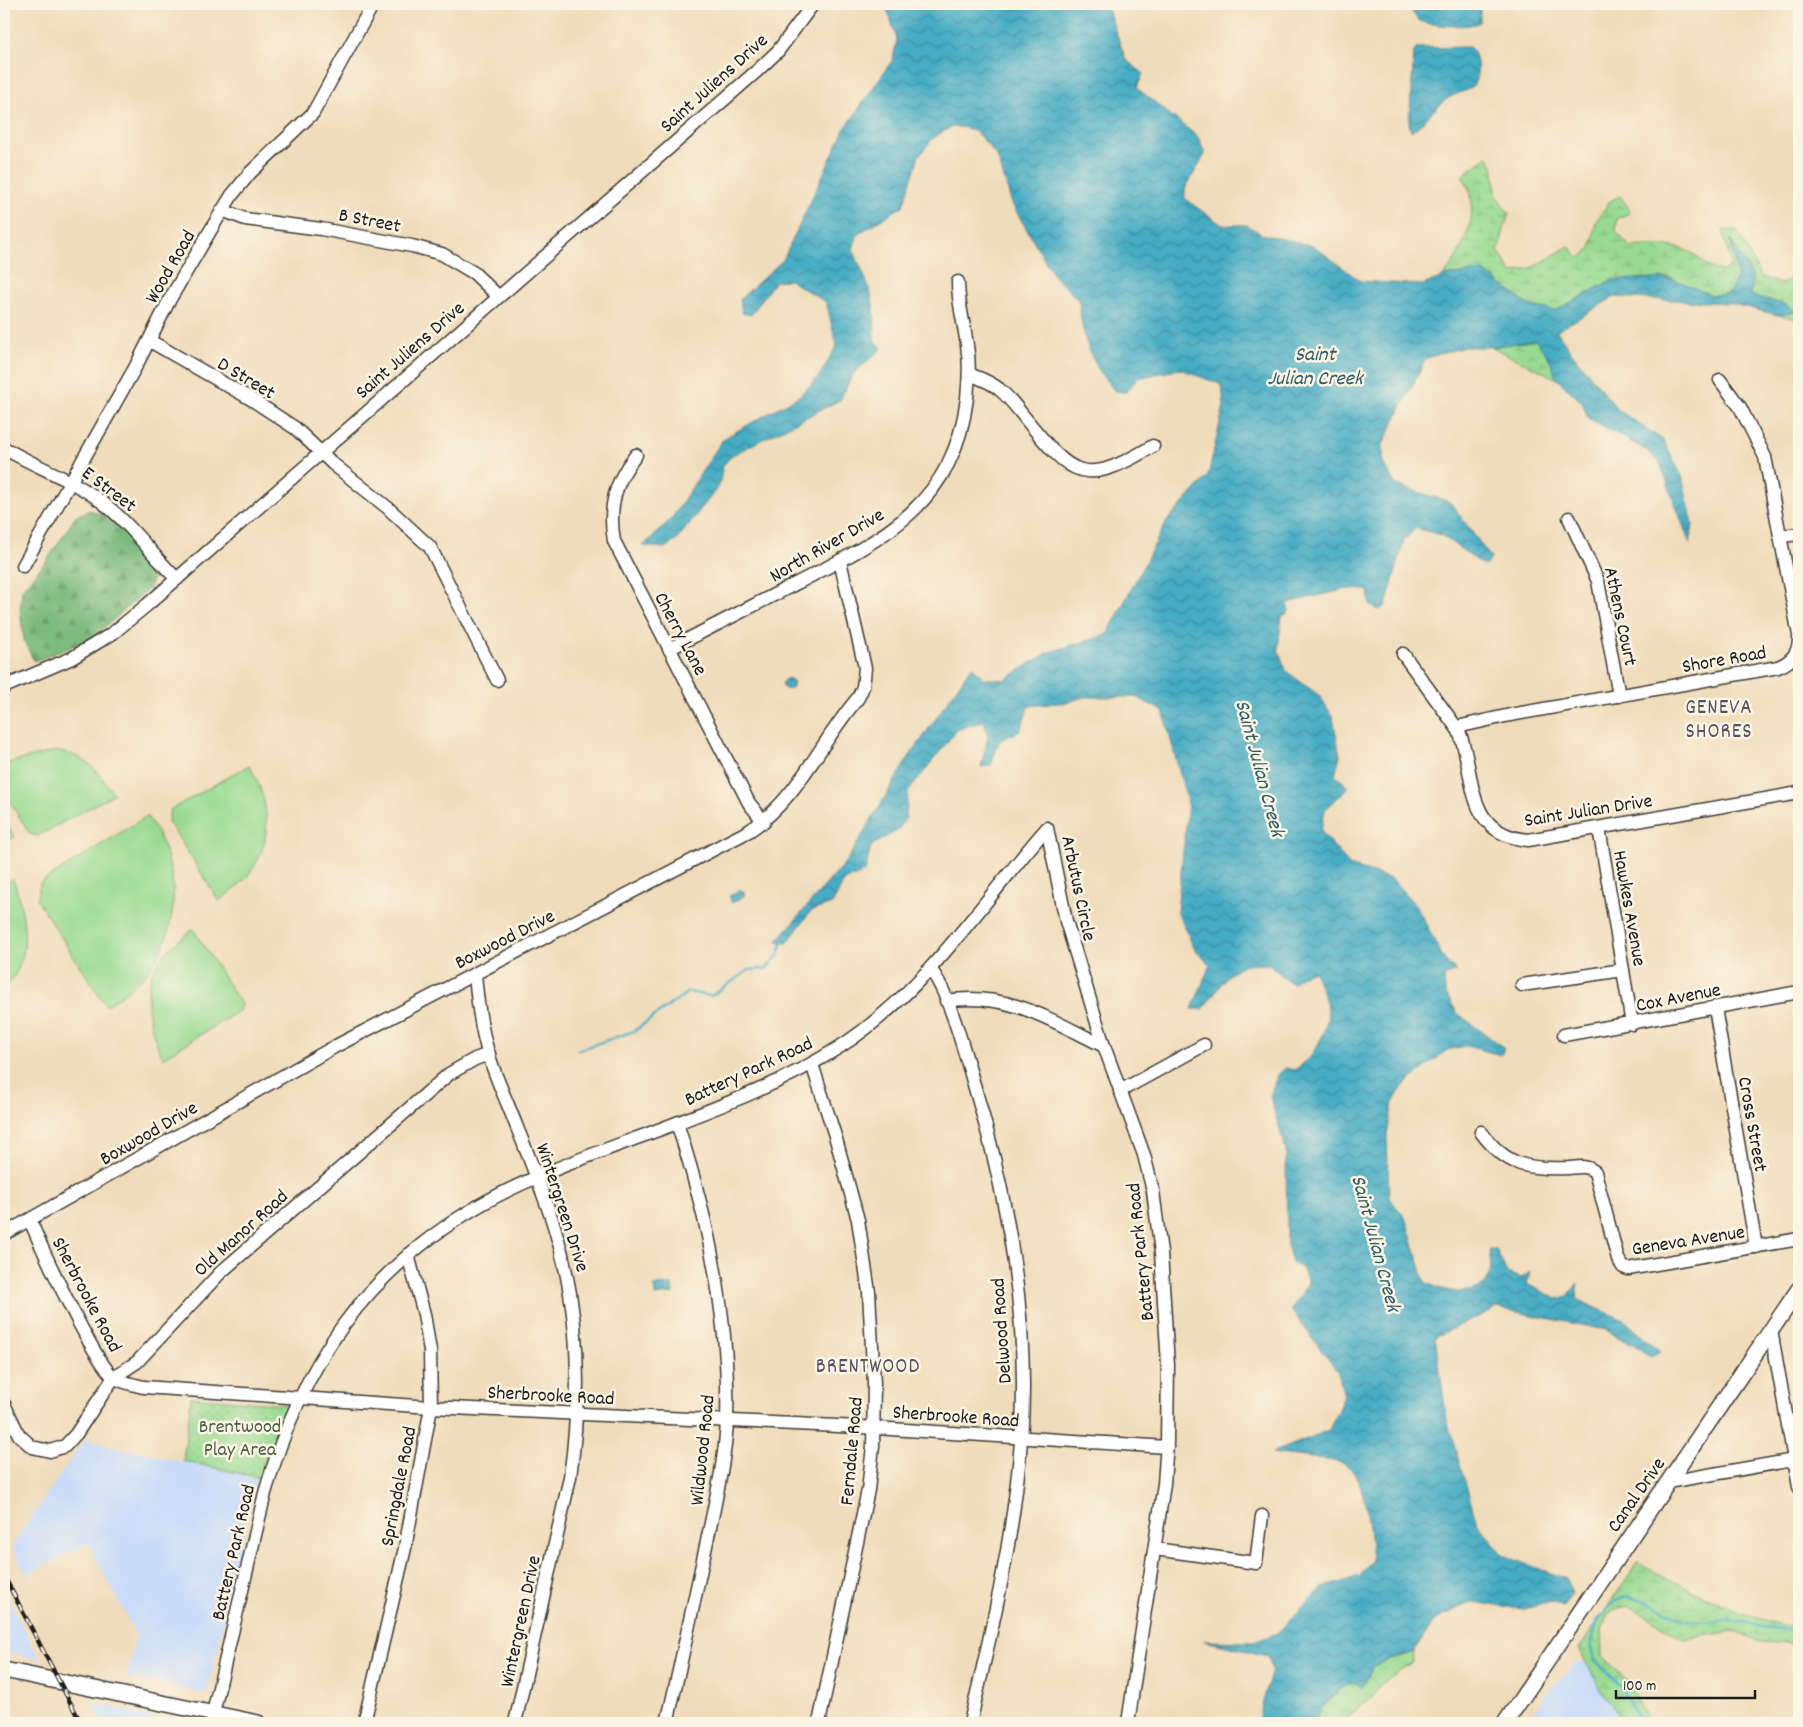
<svg xmlns="http://www.w3.org/2000/svg" width="1803" height="1727" font-family="Dekko,sans-serif">
<style>
.built{fill:#c9dcf9}
.forest{fill:url(#forest-firs);stroke:#4b6b4c}
.wetland{fill:url(#wetland-marsh);stroke:#5a7b56}
.park{fill:url(#park-dots);stroke:#5a7b56}
.pitch{fill:#98da91;stroke:#5a7b56}
.water{fill:url(#water-waves);stroke:#306470}
.lines{fill:none;stroke-linecap:round;stroke-linejoin:round}
.stream{stroke:#45acc4;stroke-width:2.5}
.minor-casing{stroke:#3c3934;stroke-width:15}
.major-casing{stroke:#3c3934;stroke-width:18}
.minor{stroke:#fff;stroke-width:12}
.major{stroke:#fff;stroke-width:15}
.rail-casing{stroke:#1c1c1c;stroke-width:4.5}
.rail{stroke:#fcf5e5;stroke-width:2.5;stroke-dasharray:8;stroke-linecap:butt}
.labels{text-anchor:middle;stroke-width:5;stroke-linejoin:round;paint-order:stroke}
.street-label{font-size:20px;fill:#1c1c1c;stroke:#fcf5e5}
.park-label{font-size:20px;fill:#475e45;stroke:#fcf5e5}
.water-label{font-size:21px;font-style:italic;fill:#2e5d68;stroke:#fcf5e5}
.neighbourhood-label{font-size:21px;letter-spacing:1px;fill:#555161;stroke:#fcf5e5}
</style>
<defs>
<pattern id="forest-firs" width="22" height="20" patternUnits="userSpaceOnUse" patternTransform="scale(1.25)"><rect width="22" height="20" fill="#7aba7b"/><path d="M5 1l3.5 6h-7zM16 11l3.5 6h-7z" fill="#699f6a"/></pattern>
<pattern id="wetland-marsh" width="20" height="14" patternUnits="userSpaceOnUse" patternTransform="scale(1.25)"><rect width="20" height="14" fill="#98da91"/><path d="M1 5h8M5 5V1M11 12h8M15 12V8" fill="none" stroke="#82ba7c"/></pattern>
<pattern id="park-dots" width="8" height="8" patternUnits="userSpaceOnUse" patternTransform="scale(1.25)"><rect width="8" height="8" fill="#98da91"/><path d="M2 2h.1M6 6h.1" fill="none" stroke="#82ba7c" stroke-width="1.8" stroke-linecap="round"/></pattern>
<pattern id="water-waves" width="16" height="10" patternUnits="userSpaceOnUse" patternTransform="scale(1.25)"><rect width="16" height="10" fill="#45acc4"/><path d="M0 5q4-4 8 0t8 0" fill="none" stroke="#398b9e"/></pattern>
</defs>
<rect width="100%" height="100%" fill="#fcf5e5"/>
<filter id="ink" filterUnits="userSpaceOnUse"><feTurbulence type="fractalNoise" baseFrequency=".02" numOctaves="2"/><feDisplacementMap in="SourceGraphic" scale="10" xChannelSelector="R" yChannelSelector="G"/><feConvolveMatrix kernelMatrix="1 2 1 2 8 2 1 2 1" color-interpolation-filters="sRGB"/></filter>
<filter id="wash" filterUnits="userSpaceOnUse"><feTurbulence type="fractalNoise" baseFrequency=".0096" numOctaves="4" result="noise"/><feDisplacementMap in="SourceGraphic" scale="20" xChannelSelector="R" yChannelSelector="G"/><feGaussianBlur stdDeviation="1.12" result="paint"/><feColorMatrix in="noise" values="0 0 0 0 0 0 0 0 0 0 0 0 0 0 0 0 0 1.4 0 .05"/><feComposite in="paint" operator="in"/></filter>
<g filter="url(#wash)">
<rect width="100%" height="100%" fill="#f0dcba"/>
<g class="built">
<path d="M84 1440 257 1478 208 1690 205 1692 201 1693 127 1677 136 1635 88 1543 26 1575 12 1546Z"/>
<path d="M4 1590 40 1660 4 1652Z"/>
<path d="M1578 1661 1594 1664 1634 1723H1525L1545 1695Z"/>
<path d="M92 1703 177 1723H181H103Z"/>
</g>
<path class="forest" d="M90 510C96 512 103 514 108 518 126 531 147 557 153 578L148 589 91 639 34 661 24 641 20 610 22 589 48 559 76 516Z"/>
<g class="wetland">
<path d="M1487 157 1493 165 1497 197 1509 213 1498 251 1512 273 1534 267 1569 246 1579 259 1591 248 1596 221 1610 201 1620 196 1631 212 1617 219 1616 231 1630 247C1648 246 1673 243 1690 252 1706 261 1702 268 1724 271L1731 264 1723 230 1737 231 1761 277 1782 284 1799 273V326L1794 318 1778 315 1796 312 1786 305 1751 295 1731 240 1738 277 1728 294 1711 295 1671 278 1612 280 1555 311 1528 305 1484 271 1444 276C1463 251 1485 205 1462 176Z"/>
<path d="M1536 340 1549 358 1557 379 1492 347Z"/>
<path d="M1637 1563 1739 1613 1784 1626 1799 1624V1644L1762 1642 1733 1631 1684 1639 1662 1627 1643 1613 1627 1606 1610 1613 1601 1631 1602 1656 1629 1682 1648 1722 1653 1723H1626L1602 1692 1579 1649Z"/>
<path d="M1414 1652 1412 1662 1379 1685 1371 1699 1351 1714 1345 1723H1313L1318 1713 1345 1684 1355 1683 1373 1666Z"/>
</g>
<path class="park" d="M191 1397 286 1405 287 1412 265 1479 183 1461Z"/>
<g class="pitch">
<path d="M55 751C89 756 94 768 114 794L38 836 30 834 4 792V764Z"/>
<path d="M249 765C271 801 275 845 245 879 238 887 227 894 219 901L168 821 170 810Z"/>
<path d="M147 816C178 859 183 917 154 963 142 981 124 994 106 1006L37 900 40 883Z"/>
<path d="M4 822 15 837 4 843Z"/>
<path d="M13 879C25 915 35 959 4 988V884Z"/>
<path d="M193 929 241 1004 239 1011 163 1058C148 1028 139 987 161 958 170 947 182 938 193 929Z"/>
</g>
<g class="water">
<path d="M889 4H1106L1126 60 1143 73 1137 88 1198 137 1205 154 1185 189V199L1222 225H1247L1261 234 1314 246 1360 281 1423 285 1444 276 1484 271 1528 305 1555 311 1612 280 1671 278 1711 295 1728 294 1738 277 1730 239 1753 277 1751 295 1786 305 1796 312 1778 315 1728 303 1614 297 1557 331 1572 353 1618 410 1663 440 1682 476 1693 524 1690 544 1660 463 1646 450 1588 418 1582 402 1557 379 1549 358 1536 340 1492 347H1464L1426 358 1383 444V463L1396 485 1450 502 1491 558 1485 566 1441 535 1415 528 1404 541 1386 606 1379 610 1370 605 1368 590 1347 589 1287 603 1289 612 1282 616 1278 649 1286 671 1320 696 1333 717 1340 756 1335 775 1349 787 1325 810 1321 831 1350 866 1392 879 1417 907 1444 959 1456 971 1444 976 1445 992 1457 1013 1504 1048 1501 1055 1466 1046 1447 1050 1404 1085 1393 1102 1387 1135 1389 1198 1405 1217 1425 1282C1445 1292 1464 1296 1485 1285L1491 1268 1489 1249H1496L1507 1273 1521 1278 1530 1272 1527 1284 1557 1299 1568 1296 1578 1283 1576 1299 1624 1320 1660 1351 1651 1356 1606 1330 1497 1308 1435 1337 1447 1420 1477 1523 1503 1555 1566 1579 1572 1593 1562 1606 1551 1602 1524 1609 1471 1602 1434 1621 1414 1652 1373 1666 1363 1687 1355 1683C1337 1685 1322 1708 1313 1723H1257L1272 1670 1268 1656 1205 1641 1254 1642 1277 1633 1322 1588 1360 1576 1372 1560C1370 1537 1367 1476 1345 1464 1338 1460 1285 1455 1272 1453L1329 1430 1344 1396 1338 1372 1291 1310 1308 1283 1303 1270 1292 1262 1287 1245 1286 1150 1270 1097 1277 1075 1286 1068 1293 1070C1311 1063 1328 1031 1328 1012 1327 999 1318 983 1314 971L1303 975 1292 984 1269 964 1244 965 1227 976 1203 1009H1192L1210 965 1194 948 1177 911 1188 804 1163 711 1136 697H1084L1068 702 1029 706 1020 731 1000 740 991 765 981 767 988 736 984 721 957 730 908 792 906 818 898 830 871 846 865 872 845 880 832 904 811 911 787 943 777 941 848 859 907 760 972 666 983 678 1004 680 1049 652 1107 635 1167 521 1208 476 1224 405 1222 385 1180 369 1138 378 1126 392 1115 391C1090 363 1082 338 1079 301L1054 276 1012 204 997 156 976 132 964 127H951L932 139 919 156 903 206 858 234 853 249C867 283 878 301 874 339L882 348 853 374 840 400 732 455 723 466 719 486 676 541 664 548 643 546 672 518 723 439 799 396 820 375 837 345 826 302 789 280 775 281 751 315 742 313 740 299 783 260 844 130 893 59 897 39 887 9Z"/>
<path d="M1410 4H1480V22C1472 28 1428 26 1420 21 1414 17 1411 10 1410 4Z"/>
<path d="M1469 47C1479 52 1480 79 1472 87 1465 92 1454 94 1447 99 1435 107 1422 126 1411 131L1409 123 1414 52 1417 48Z"/>
<circle cx="788" cy="684" r="5.5"/>
<path d="M740 890 744 892V896L732 903 729 896Z"/>
<path d="M672 1285 673 1294 655 1296 654 1286Z"/>
</g>
<g class="lines">
<g class="stream">
<path d="M578 1050 634 1031 688 992 711 996 749 970 766 969 778 956 783 941"/>
<path d="M1641 1723 1619 1684 1595 1660 1591 1644 1598 1619 1615 1601 1627 1596 1643 1600 1686 1621 1724 1620 1799 1632"/>
</g>
</g>
</g>
<g filter="url(#ink)">
<g class="lines">
<g class="minor-casing">
<g id="minor">
<path d="M222 210 245 219 321 229 412 246 442 254 474 273 498 296"/>
<path d="M150 341 251 399 295 428 333 464 388 508 430 547 497 680"/>
<path d="M969 374C979 378 991 382 999 389 1009 397 1017 408 1025 418 1073 477 1083 488 1153 446"/>
<path d="M4 448C36 467 72 479 102 502 131 524 151 554 177 579"/>
<path d="M636 455C615 481 608 507 614 541L749 803 764 822"/>
<path d="M1569 518 1598 581 1619 696"/>
<path d="M1781 536 1799 534"/>
<path d="M23 566 136 366 170 299 216 221 232 195 250 173 313 113 373 4"/>
<path d="M669 649C712 627 754 605 797 583 883 539 954 505 967 398 969 380 970 363 967 345 964 323 958 304 958 282"/>
<path d="M1403 654 1459 731C1477 778 1463 833 1528 840L1799 793"/>
<path d="M4 687 72 658 113 633 147 605 758 70 778 51 813 4"/>
<path d="M1457 727 1510 715 1778 667C1793 661 1800 651 1799 635L1765 457 1740 407 1720 380"/>
<path d="M1599 828 1632 1024"/>
<path d="M930 969C949 991 966 1058 975 1088 1009 1202 1030 1322 1021 1441 1014 1536 992 1630 970 1723"/>
<path d="M475 974C477 998 480 1022 486 1045 491 1066 500 1086 508 1105 524 1145 541 1185 554 1226 580 1308 582 1392 570 1477L515 1723"/>
<path d="M1522 985 1623 970"/>
<path d="M946 1001C1008 991 1050 1020 1104 1046L1144 1155 1153 1191 1161 1253 1168 1365 1167 1442 1164 1484 1128 1723"/>
<path d="M1715 1008 1756 1247"/>
<path d="M1564 1035 1799 992"/>
<path d="M812 1064 836 1139 858 1220 869 1292 874 1384 873 1446 868 1490 819 1723"/>
<path d="M1120 1091 1204 1045"/>
<path d="M1481 1132C1506 1166 1528 1170 1569 1168 1579 1167 1587 1165 1595 1172L1618 1259 1623 1267 1628 1269 1799 1239"/>
<path d="M30 1220C41 1247 96 1366 115 1378 124 1383 135 1385 144 1387L431 1407 860 1427 1167 1447"/>
<path d="M4 1234 336 1046 749 831C799 798 820 742 858 698L863 687 865 668 840 561"/>
<path d="M1771 1330 1799 1487"/>
<path d="M4 1404 19 1435 32 1447 50 1451 65 1446 76 1434 114 1377 137 1362 221 1272 449 1074 475 1059 489 1054"/>
<path d="M1668 1482 1799 1459"/>
<path d="M1155 1549 1256 1563 1262 1516"/>
<path d="M213 1713 265 1493C302 1364 363 1273 480 1205 531 1176 597 1153 653 1132 716 1108 780 1085 838 1048 925 993 980 904 1047 828L1066 921 1104 1046"/>
<path d="M364 1723 405 1548 431 1407 430 1351 424 1314 408 1255"/>
<path d="M667 1723C681 1664 693 1605 706 1546 714 1508 726 1457 727 1419 730 1318 708 1218 677 1123"/>
</g>
</g>
<g class="major-casing">
<g id="major">
<path d="M4 1670 258 1723"/>
<path d="M1505 1723 1799 1289"/>
</g>
</g>
<use href="#minor" class="minor"/>
<use href="#major" class="major"/>
<g class="rail-casing">
<path id="rail" d="M4 1576 81 1723"/>
</g>
<use href="#rail" class="rail"/>
</g>
</g>
<g class="labels">
<g class="street-label">
<text transform="translate(713 82) rotate(-42)" y="7">Saint Juliens Drive</text>
<text transform="translate(370 219) rotate(11)" y="7">B Street</text>
<text transform="translate(169 266) rotate(-60)" y="7">Wood Road</text>
<text transform="translate(409 349) rotate(-41)" y="7">Saint Juliens Drive</text>
<text transform="translate(247 377) rotate(31)" y="7">D Street</text>
<text transform="translate(110 488) rotate(37)" y="7">E Street</text>
<text transform="translate(826 544) rotate(-30)" y="7">North River Drive</text>
<text transform="translate(1622 616) rotate(78)" y="7">Athens Court</text>
<text transform="translate(682 633) rotate(62)" y="7">Cherry Lane</text>
<text transform="translate(1724 658) rotate(-10)" y="7">Shore Road</text>
<text transform="translate(1588 809) rotate(-9)" y="7">Saint Julian Drive</text>
<text transform="translate(1080 888) rotate(78)" y="7">Arbutus Circle</text>
<text transform="translate(1631 908) rotate(80)" y="7">Hawkes Avenue</text>
<text transform="translate(504 938) rotate(-27)" y="7">Boxwood Drive</text>
<text transform="translate(1678 996) rotate(-11)" y="7">Cox Avenue</text>
<text transform="translate(748 1070) rotate(-25)" y="7">Battery Park Road</text>
<text transform="translate(1754 1124) rotate(80)" y="7">Cross Street</text>
<text transform="translate(148 1132) rotate(-30)" y="7">Boxwood Drive</text>
<text transform="translate(564 1207) rotate(72)" y="7">Wintergreen Drive</text>
<text transform="translate(240 1232) rotate(-42)" y="7">Old Manor Road</text>
<text transform="translate(1688 1239) rotate(-9)" y="7">Geneva Avenue</text>
<text transform="translate(1139 1252) rotate(-96)" y="7">Battery Park Road</text>
<text transform="translate(88 1294) rotate(62)" y="7">Sherbrooke Road</text>
<text transform="translate(1000 1331) rotate(-94)" y="7">Delwood Road</text>
<text transform="translate(551 1394) rotate(3)" y="7">Sherbrooke Road</text>
<text transform="translate(956 1415) rotate(4)" y="7">Sherbrooke Road</text>
<text transform="translate(701 1450) rotate(-84)" y="7">Wildwood Road</text>
<text transform="translate(850 1451) rotate(-85)" y="7">Ferndale Road</text>
<text transform="translate(397 1486) rotate(-79)" y="7">Springdale Road</text>
<text transform="translate(1635 1494) rotate(-55)" y="7">Canal Drive</text>
<text transform="translate(232 1552) rotate(-77)" y="7">Battery Park Road</text>
<text transform="translate(519 1621) rotate(-78)" y="7">Wintergreen Drive</text>
</g>
<g class="park-label">
<text x="240" y="1432">Brentwood<tspan x="240" dy="23">Play Area</tspan></text>
</g>
<g class="water-label">
<text x="1315" y="360">Saint<tspan x="1315" dy="24">Julian Creek</tspan></text>
<text transform="translate(1261 768) rotate(75)" y="7">Saint Julian Creek</text>
<text transform="translate(1377 1243) rotate(75)" y="7">Saint Julian Creek</text>
</g>
<g class="neighbourhood-label">
<text x="1719" y="713">GENEVA<tspan x="1719" dy="24">SHORES</tspan></text>
<text x="868" y="1372">BRENTWOOD</text>
</g>
</g>
<rect width="1803" height="1727" fill="none" stroke="#fcf5e5" stroke-width="20"/>
<path d="M1616 1690v8h139v-8" fill="none" stroke="#1c1c1c" stroke-width="2.5"/>
<text x="1623" y="1690" font-size="15" fill="#1c1c1c" stroke="#fcf5e5" stroke-width="4" paint-order="stroke">100 m</text>
</svg>
